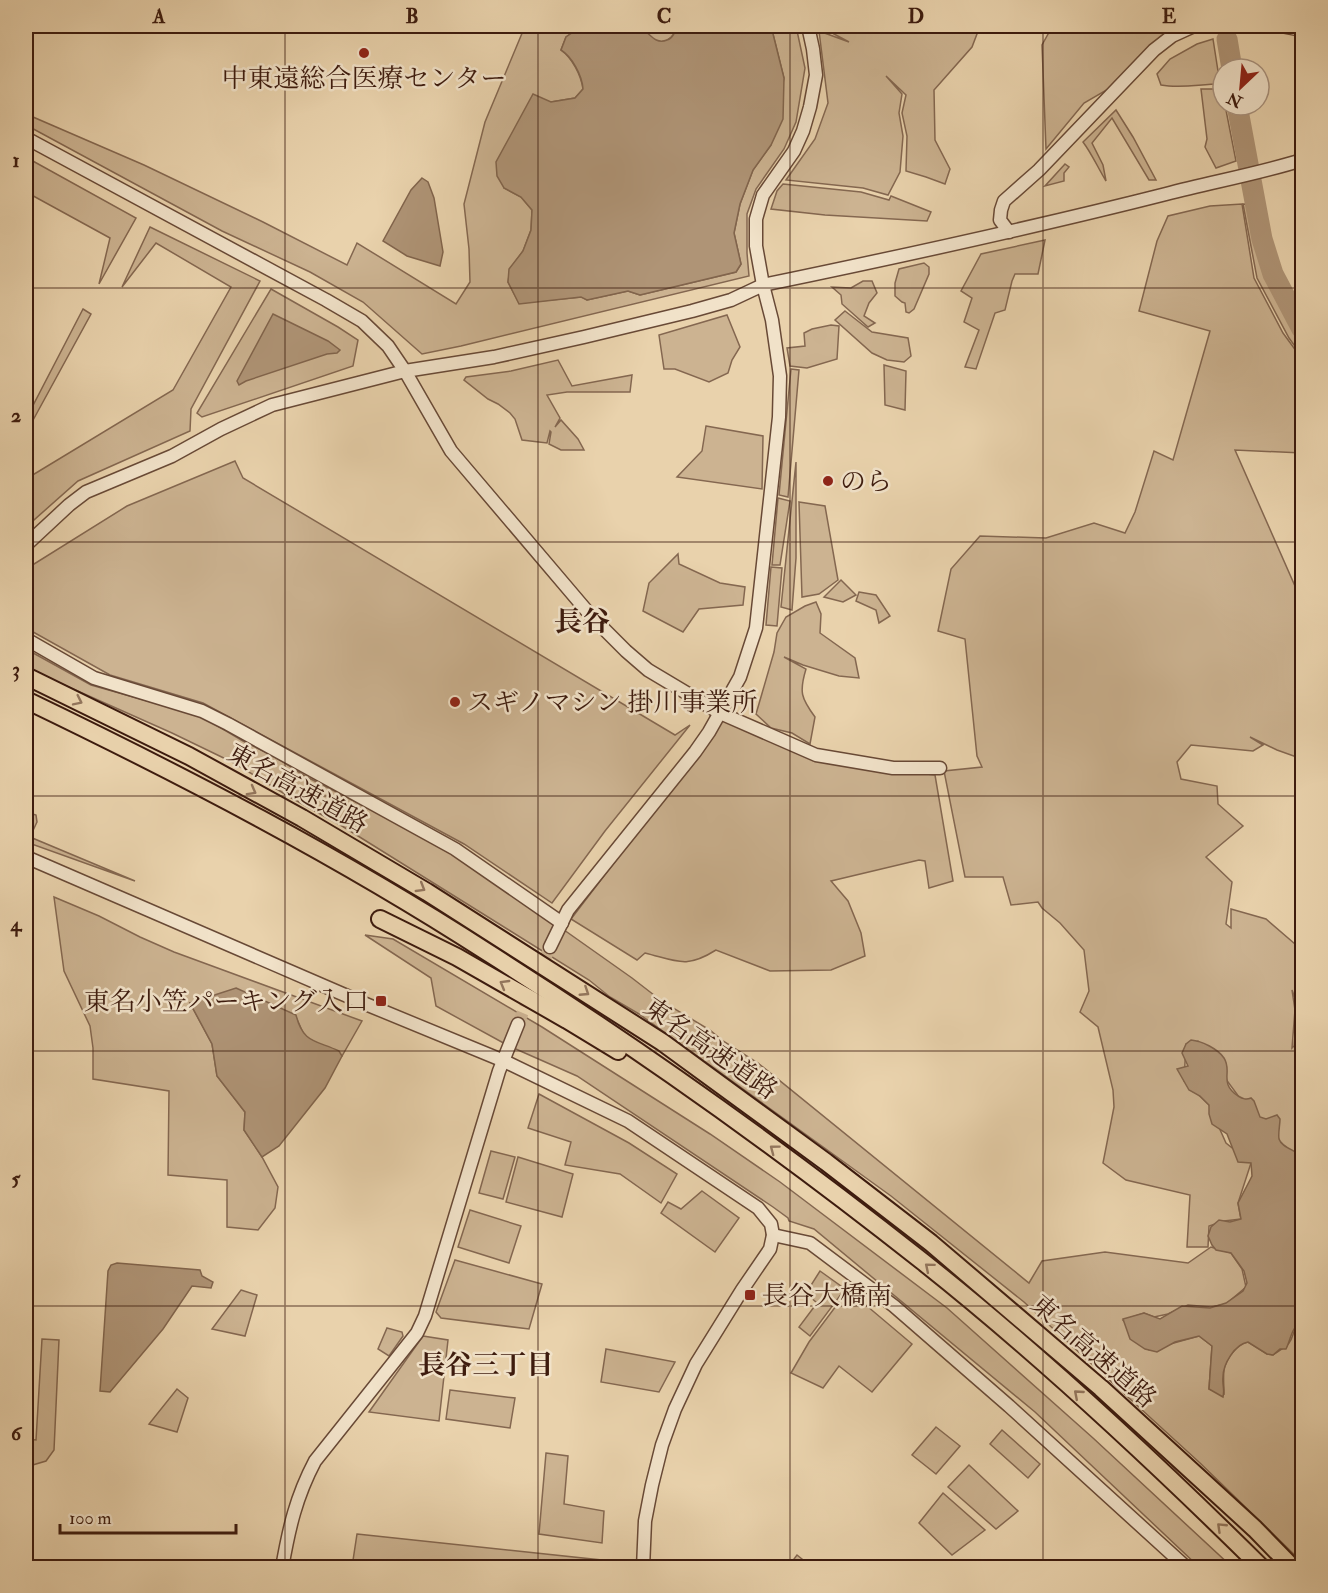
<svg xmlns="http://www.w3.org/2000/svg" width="1328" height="1593" font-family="'IM FELL Double Pica','Noto Serif JP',serif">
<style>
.green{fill:#ccb391;stroke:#846750;stroke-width:1.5;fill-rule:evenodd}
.water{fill:#af9476;stroke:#81644c;stroke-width:1.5}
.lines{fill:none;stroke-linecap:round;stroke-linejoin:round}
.river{stroke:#af9476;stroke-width:21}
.tertiary-tunnel{stroke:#c7ad8c;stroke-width:12;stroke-dasharray:12 6;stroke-linecap:butt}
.tertiary-casing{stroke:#684936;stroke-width:15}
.motorway-casing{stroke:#3d1b0e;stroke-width:20}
.tertiary{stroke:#f1e2c9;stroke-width:12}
.motorway{stroke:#e9d2ac;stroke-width:16}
.oneway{stroke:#93765d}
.grid{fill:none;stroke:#3d1b0e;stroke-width:1.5;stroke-opacity:0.55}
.poi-dot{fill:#8f2418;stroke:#f1e2c9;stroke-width:2}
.labels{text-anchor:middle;stroke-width:5;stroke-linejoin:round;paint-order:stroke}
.poi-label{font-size:26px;fill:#3d1b0e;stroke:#f1e2c9;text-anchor:start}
.street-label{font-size:26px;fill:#3d1b0e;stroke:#f1e2c9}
.neighbourhood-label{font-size:27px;font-weight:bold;fill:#3d1b0e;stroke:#f1e2c9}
.quarter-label{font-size:28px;font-weight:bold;fill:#3d1b0e;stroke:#f1e2c9}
.neatline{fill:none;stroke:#3d1b0e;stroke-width:2}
.grid-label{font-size:20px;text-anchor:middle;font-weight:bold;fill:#3d1b0e}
</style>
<rect width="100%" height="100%" fill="#e9d2ac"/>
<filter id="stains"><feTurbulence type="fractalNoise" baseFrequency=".00333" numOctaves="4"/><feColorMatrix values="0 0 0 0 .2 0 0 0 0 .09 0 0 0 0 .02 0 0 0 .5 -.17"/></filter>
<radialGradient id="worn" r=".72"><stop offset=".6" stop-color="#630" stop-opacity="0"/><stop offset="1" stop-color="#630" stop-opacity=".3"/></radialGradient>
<g class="green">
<path d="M529 26H582L566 37 561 50C572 58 581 75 583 89L575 98 551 102 504 188 521 197 532 210 531 230 523 251 510 269 508 282 519 303 582 297 587 300 628 291 640 295 736 272 741 264 734 233 740 204 753 170 771 145 784 78 771 26H796L805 68 796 122 784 149 756 189 747 214V253L749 276 461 346 422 354 363 302 310 272 222 231 26 125V114L144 165 263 222 347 265 357 243 456 304 470 282 469 249 464 204 485 122 523 31Z"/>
<path d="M638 26H677C674 38 665 46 652 39 648 36 642 29 638 26Z"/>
<path d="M819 26H980L972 47 934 90 935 140 950 169 945 184 926 177 906 171 907 136 902 113 906 95 886 76 902 94 899 113 903 136 900 172 888 195 863 188 786 180 815 139 828 103 819 31 849 42Z"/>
<path d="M1082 26H1175L1117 84 1084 103 1046 149 1042 45 1052 27 1077 33Z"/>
<path d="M1213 39 1220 84C1200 84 1181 89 1161 85L1157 74 1170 59 1197 44Z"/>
<path d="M1201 89H1221L1223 105H1225L1236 161 1216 168 1205 147 1207 139Z"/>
<path d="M1116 110 1133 137 1156 180H1149L1112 118 1092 143 1103 165 1106 181C1098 168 1092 154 1083 142Z"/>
<path d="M31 160 136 218 99 284 110 238 26 192V171Z"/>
<path d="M1065 164 1069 167 1064 173V181L1045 186Z"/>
<path d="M783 184 861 192 889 200 891 196 931 212 927 221 825 215 771 209 777 191Z"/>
<path d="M1242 204 1254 278 1283 333 1302 359V453L1235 450 1302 602V687L1295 691 1296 692 1302 689V759L1277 750 1250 737 1263 745 1253 751 1191 745 1177 762 1181 779 1217 786 1218 804 1243 826 1206 857 1232 882 1226 924 1231 928V909L1266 919 1302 950V1172L1301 1169 1239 1097 1198 1041 1186 1044 1184 1081 1209 1105 1226 1143 1251 1163 1238 1203 1241 1219 1224 1221 1209 1226 1208 1247H1187L1190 1195 1126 1180 1103 1163 1114 1107 1113 1090 1098 1027 1080 1012 1089 991 1084 950 1060 923 1042 908 1038 902 1011 905 1003 877H965L944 771 982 767 977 756 965 639 938 631 951 569 980 536 1046 538 1094 523 1125 533 1135 512 1154 451 1173 460 1210 331 1139 311 1157 241 1168 216 1210 206ZM1292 990 1298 1006 1294 1046 1292 1048 1295 1010Z"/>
<path d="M1243 204 1262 205 1269 242 1287 297 1302 323V356L1289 338 1257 278Z"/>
<path d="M150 227 260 281 191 409 190 431 78 481 26 527V479L173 390 231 287 156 243 122 287Z"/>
<path d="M1045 240 1038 274H1015L1012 281 1005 310 995 313 976 369 965 367 979 330 964 322 972 298 961 291 981 254Z"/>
<path d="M924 263 929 267V274L914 309 909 313 906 312 905 303 902 302 895 296V283L899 269Z"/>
<path d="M863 281H872L877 293 869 303 864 316 875 323 868 327 842 304 841 295 832 287 851 288Z"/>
<path d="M271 289 338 327 358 340 353 366 202 417 197 413Z"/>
<path d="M83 309 91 314 26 433V419Z"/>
<path d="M845 311 872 332 908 338 911 356 904 362 887 360 872 353 835 320Z"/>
<path d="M727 315 740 347 732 360 728 373 709 382 675 369H664L659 335Z"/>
<path d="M831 325 839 326 837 359 807 368 790 366 787 348 805 346 804 333 812 329Z"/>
<path d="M558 360 572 386 632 375 630 392H567L547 395 560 418 555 427 561 420 578 439 584 450H561L549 444 551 432 550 431 547 443 522 440 515 419 510 413 498 404 488 399 464 380 466 377 511 371Z"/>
<path d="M884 365 906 371 905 410 885 405Z"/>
<path d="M791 369 799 370 788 497 779 495Z"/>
<path d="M706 426 763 436 762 489 677 477 702 451Z"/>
<path d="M235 461 243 478 675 735 690 725 605 831 552 903 464 844 203 703 110 675 26 628V569L127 506Z"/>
<path d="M796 462V558L792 610 781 607Z"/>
<path d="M778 498 790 501 780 565H772Z"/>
<path d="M799 502 825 506 838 580 819 594 802 597Z"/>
<path d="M678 554 679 564 720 583 745 587 743 605 699 609 683 632 643 611 649 583Z"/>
<path d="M771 567 782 568 777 626 766 625Z"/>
<path d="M841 580 856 595 843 602 824 597Z"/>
<path d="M859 592 876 595 890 616 879 623 876 610 856 601Z"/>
<path d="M816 602 821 614 820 633 855 658 859 678 839 676 803 665 784 657 806 669C799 692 801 698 815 717L810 744 792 733 771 728 756 714 774 652 777 633 786 617 805 606Z"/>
<path d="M26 649 91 685 201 716 243 741 277 758 305 776 427 838 472 865 632 978 663 1002 710 1030 723 1041 758 1063 1029 1283 1042 1261 1105 1252 1188 1263 1211 1247 1231 1253 1242 1269 1246 1287 1226 1304 1211 1307 1188 1305 1168 1314 1154 1317 1144 1313 1123 1320 1149 1350 1199 1336 1212 1346 1209 1389 1224 1394C1224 1386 1223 1378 1224 1370 1226 1359 1237 1344 1248 1342L1267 1354 1273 1355C1278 1351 1286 1347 1289 1343 1295 1335 1292 1327 1302 1323V1562L1200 1463 1024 1302 891 1196 639 1014 610 997 589 980 342 826 288 796 234 763 172 733 26 668Z"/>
<path d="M722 718 847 765 935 775 953 881 929 888 925 861 919 860 831 881 848 901 861 933 865 956 831 970 770 971 716 950C686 969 677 961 645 953L637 960 571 919 711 736Z"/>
<path d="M26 812 36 815 37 822 30 837 135 881 26 842Z"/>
<path d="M54 897 99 916 140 937 174 952 362 1021 342 1056 305 1037 295 1015 190 1003 212 1044 217 1076 245 1112 244 1130 262 1157 278 1187 275 1208 258 1230 227 1227V1180L168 1175 169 1091 93 1079V1048L90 1026 64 971Z"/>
<path d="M365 935 393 939 542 1027 710 1134 780 1182 947 1308 1093 1438 1232 1567H1199L1035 1412 814 1229 789 1221 788 1218 773 1207 577 1076 509 1046 436 1006 431 978Z"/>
<path d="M539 1094 629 1143 677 1174 661 1203 620 1174 565 1165 571 1142 528 1128Z"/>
<path d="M491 1151 515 1157 503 1199 479 1193Z"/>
<path d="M518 1157 573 1174 562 1217 506 1202Z"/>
<path d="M702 1191 739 1218 715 1252 661 1213 668 1202 681 1209Z"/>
<path d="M470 1210 521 1226 509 1263 458 1247Z"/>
<path d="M455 1260 542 1284 529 1329 441 1318 436 1312Z"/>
<path d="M820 1271 845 1289 810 1336 799 1327 817 1303 806 1293Z"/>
<path d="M241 1290 257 1295 245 1336 212 1329Z"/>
<path d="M848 1290 912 1344 872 1392 839 1366 823 1388 791 1373 809 1342Z"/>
<path d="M387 1328 402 1332 403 1336 389 1356 378 1349Z"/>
<path d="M423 1336 448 1340 439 1421 369 1412Z"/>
<path d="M42 1339 59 1340 54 1450 46 1461 26 1467V1439L36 1440Z"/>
<path d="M606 1349 675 1362 659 1392 601 1382Z"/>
<path d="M177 1389 188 1398 177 1432 149 1424Z"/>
<path d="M450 1390 515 1398 510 1428 446 1419Z"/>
<path d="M936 1427 960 1446 936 1474 912 1455Z"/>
<path d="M1002 1430 1040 1464 1028 1478 990 1444Z"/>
<path d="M546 1453 568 1456 564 1504 604 1511 602 1543 539 1534Z"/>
<path d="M969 1465 1018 1511 996 1529 948 1487Z"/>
<path d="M943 1493 985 1530 952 1555 919 1523Z"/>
<path d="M357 1534 620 1562 619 1567H352Z"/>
<path d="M797 1555 812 1567H788Z"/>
</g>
<g class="water">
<path d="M582 26C599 25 618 23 635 26 648 27 652 46 667 40 673 38 675 32 677 26H771L784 78 783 119 771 145 753 170 740 204 734 233 741 264 736 272 640 295 628 291 587 300 581 297 519 304 508 282 509 269 523 251 531 230 532 210 521 197 504 188 497 176 496 162 533 94 551 102 575 98 583 89C582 75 572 57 561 50L566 37Z"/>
<path d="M422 178 428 182 434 198 443 252 440 266 407 256 383 241 411 190Z"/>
<path d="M273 314 328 341 340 350 337 353 327 354 246 381 239 385 237 381Z"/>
<path d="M236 988 296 1015C303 1043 315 1040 339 1051L342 1056 325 1088 279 1146 262 1157 244 1130 245 1112 217 1076 212 1044 190 1003Z"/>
<path d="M1191 1040C1202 1041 1218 1049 1224 1058 1233 1072 1218 1082 1238 1096 1243 1099 1246 1100 1251 1098L1254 1101 1260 1117 1266 1119 1277 1115 1280 1119C1280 1125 1278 1133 1279 1139 1282 1148 1296 1150 1302 1157V1323C1291 1326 1291 1340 1286 1349H1280L1273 1355 1267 1354 1248 1342C1235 1344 1223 1364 1223 1377 1222 1384 1225 1389 1223 1397L1209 1389 1212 1346 1199 1336 1175 1342 1157 1352 1145 1349 1130 1339 1123 1319 1144 1313 1160 1319 1182 1306 1210 1308 1226 1303 1243 1291 1247 1283 1244 1271 1231 1253 1216 1250 1212 1245 1208 1236 1211 1227 1219 1220 1230 1222 1241 1219 1238 1203 1252 1176 1251 1163 1238 1162 1227 1134 1212 1124 1209 1114V1105L1200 1096 1189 1090 1177 1069 1188 1066 1182 1053 1186 1044Z"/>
<path d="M117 1263 200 1270 202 1276 213 1282 211 1288 192 1286 163 1329 110 1392 100 1391 108 1271 111 1265Z"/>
</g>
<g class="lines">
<g class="river">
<path d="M1227 39 1232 69"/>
<path d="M1237 105 1262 239 1273 274 1302 329"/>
</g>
<path class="tertiary-tunnel" d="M518 1024 550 947"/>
<g class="tertiary-casing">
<g id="tertiary">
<path d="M1281 26 1302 30"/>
<path d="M26 138 326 300 362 321 388 346 405 371 451 451 592 617 626 651 648 670 720 713 816 755 893 768H940"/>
<path d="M1009 232 1000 220 1001 210 1004 201 1039 170 1154 50 1172 36 1194 26"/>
<path d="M26 545 69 505 86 492 172 456 221 429 272 405 405 371 494 357 584 337 692 311 731 300 763 285C898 257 1032 228 1166 194 1211 182 1258 174 1302 160"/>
<path d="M26 639 94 678 202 711 228 724 455 849 562 923"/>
<path d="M26 857 368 1005 504 1061 628 1121 758 1208 771 1224 773 1235 770 1249 742 1290 696 1364 675 1409 662 1445 652 1485 645 1521 643 1568"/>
<path d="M550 947 568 910 695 752 709 732 740 677 756 628 779 417 780 376 772 320 763 285 756 246V219L763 195 794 151 803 131 810 107 816 75 813 49 808 26"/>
<path d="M773 1235 810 1243 894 1306 1009 1406 1187 1568"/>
<path d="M282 1568C289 1528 296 1497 315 1461L417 1333 425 1316 499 1071 518 1024"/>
</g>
</g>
<g class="motorway-casing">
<g id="motorway">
<path d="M26 676 189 756 302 818 427 892 662 1042 826 1162 931 1243 1101 1388 1255 1529 1293 1568"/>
<path d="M26 700C184 776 340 857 487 952 637 1047 783 1151 922 1261 1042 1356 1154 1461 1262 1568"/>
<path d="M380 919 457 957 567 1020 618 1051"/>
</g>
</g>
<use href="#tertiary" class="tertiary"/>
<use href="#motorway" class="motorway"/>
</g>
<defs><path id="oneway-chevron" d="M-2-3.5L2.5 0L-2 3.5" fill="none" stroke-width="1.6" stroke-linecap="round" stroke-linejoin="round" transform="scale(1.5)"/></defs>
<g class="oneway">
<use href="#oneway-chevron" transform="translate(78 701) rotate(26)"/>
<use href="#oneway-chevron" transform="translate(252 791) rotate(29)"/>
<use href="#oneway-chevron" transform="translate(421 888) rotate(31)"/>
<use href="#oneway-chevron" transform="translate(504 984) rotate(-150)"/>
<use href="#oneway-chevron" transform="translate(585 992) rotate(33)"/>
<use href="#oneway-chevron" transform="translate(774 1149) rotate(-143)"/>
<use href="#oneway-chevron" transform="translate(929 1267) rotate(-140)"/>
<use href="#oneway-chevron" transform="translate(1078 1394) rotate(-139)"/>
<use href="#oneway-chevron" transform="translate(1221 1527) rotate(-136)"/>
</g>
<path class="grid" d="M285 26V1568M538 26V1568M790 26V1568M1043 26V1568M26 288H1302M26 542H1302M26 796H1302M26 1051H1302M26 1306H1302"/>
<g class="poi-dot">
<circle cx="364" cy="53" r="6"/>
<circle cx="828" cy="481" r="6"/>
<circle cx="455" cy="702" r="6"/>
<rect x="375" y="995" width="12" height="12" rx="3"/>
<rect x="744" y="1289" width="12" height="12" rx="3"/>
</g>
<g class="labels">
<g class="poi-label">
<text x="364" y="87" text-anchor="middle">中東遠総合医療センター</text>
<text x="840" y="490">のら</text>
<text x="467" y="711">スギノマシン 掛川事業所</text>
<text x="369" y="1010" text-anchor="end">東名小笠パーキング入口</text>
<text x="762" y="1304">長谷大橋南</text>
</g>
<g class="street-label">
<text transform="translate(298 788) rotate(29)" y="9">東名高速道路</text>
<text transform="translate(711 1048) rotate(35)" y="9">東名高速道路</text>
<text transform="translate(1094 1351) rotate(41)" y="9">東名高速道路</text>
</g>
<g class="neighbourhood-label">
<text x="486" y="1374">長谷三丁目</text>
</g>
<g class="quarter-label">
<text x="582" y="631">長谷</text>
</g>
</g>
<rect width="1328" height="1593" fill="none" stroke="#e9d2ac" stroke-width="66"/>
<g transform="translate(1241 87) rotate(206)"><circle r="28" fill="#f1e2c9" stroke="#a9927e" stroke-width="1.5"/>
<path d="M0-4.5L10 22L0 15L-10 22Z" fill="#8f2418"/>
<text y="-9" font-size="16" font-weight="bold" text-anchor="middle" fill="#3d1b0e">N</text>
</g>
<path d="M60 1524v9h176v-9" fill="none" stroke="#3d1b0e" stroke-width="3"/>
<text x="69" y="1524" font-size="18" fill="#3d1b0e" stroke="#f1e2c9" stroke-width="4.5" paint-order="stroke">100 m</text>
<rect x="33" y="33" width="1262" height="1527" class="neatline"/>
<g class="grid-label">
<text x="159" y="23">A</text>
<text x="412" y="23">B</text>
<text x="664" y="23">C</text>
<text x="916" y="23">D</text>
<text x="1169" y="23">E</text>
<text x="16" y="167">1</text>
<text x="16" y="422">2</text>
<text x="16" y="676">3</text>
<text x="16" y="931">4</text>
<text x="16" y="1185">5</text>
<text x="16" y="1440">6</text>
</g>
<rect width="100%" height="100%" filter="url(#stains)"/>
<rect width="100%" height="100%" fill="url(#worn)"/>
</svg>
